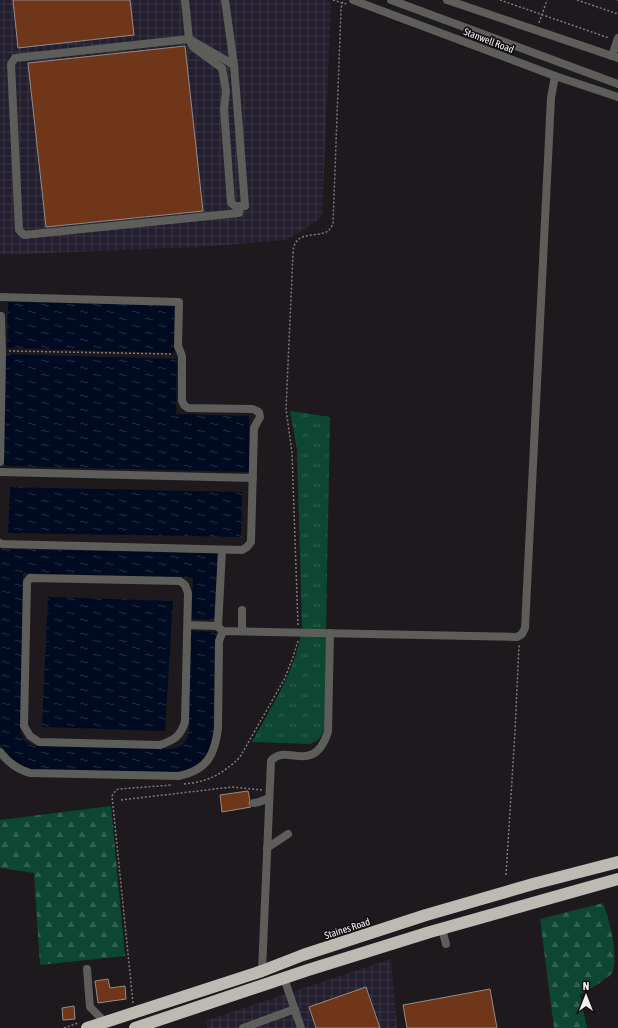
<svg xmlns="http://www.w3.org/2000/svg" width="618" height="1028" font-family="'Asap Condensed',sans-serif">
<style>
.industrial{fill:url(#industrial-grid)}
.grass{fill:url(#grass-tufts)}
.forest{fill:url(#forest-firs)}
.water{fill:url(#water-ripples)}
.building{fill:#703619;stroke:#938c89}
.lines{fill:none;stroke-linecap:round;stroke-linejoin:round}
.path{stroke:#7e7b7e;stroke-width:1.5;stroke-dasharray:2 2;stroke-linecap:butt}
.minor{stroke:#5d5d5a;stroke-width:8}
.highway{stroke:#bbbbb4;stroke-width:12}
.labels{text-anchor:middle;stroke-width:3.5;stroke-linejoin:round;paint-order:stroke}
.street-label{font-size:10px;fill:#f4f1f4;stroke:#141014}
</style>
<defs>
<pattern id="industrial-grid" width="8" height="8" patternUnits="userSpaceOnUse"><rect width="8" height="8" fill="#241f2e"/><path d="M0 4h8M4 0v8" fill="none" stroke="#3a3543"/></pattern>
<pattern id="grass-tufts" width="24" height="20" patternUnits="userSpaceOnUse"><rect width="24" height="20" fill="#0d4632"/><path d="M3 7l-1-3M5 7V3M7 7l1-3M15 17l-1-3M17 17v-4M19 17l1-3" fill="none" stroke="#316150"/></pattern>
<pattern id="forest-firs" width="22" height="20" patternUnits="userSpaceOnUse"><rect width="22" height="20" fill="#0d4632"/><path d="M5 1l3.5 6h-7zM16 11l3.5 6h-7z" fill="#316150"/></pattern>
<pattern id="water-ripples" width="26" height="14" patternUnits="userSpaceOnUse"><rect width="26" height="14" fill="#000b22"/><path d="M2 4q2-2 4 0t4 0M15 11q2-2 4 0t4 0" fill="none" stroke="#262f43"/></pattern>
</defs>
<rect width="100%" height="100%" fill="#1d191d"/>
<g class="industrial">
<path d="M0 0H325L331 2 322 217 287 240 198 247 0 255Z"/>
<path d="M391 959 397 1028H207L205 1021Z"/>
</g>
<g class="grass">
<path d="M290 411 330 417 326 630H302L297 450Z"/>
<path d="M301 634 327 635 324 730C321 738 318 741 310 744L252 742C271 707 294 674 301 634Z"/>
</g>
<g class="forest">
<path d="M111 806 125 956 40 965 34 873 0 868V820Z"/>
<path d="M603 903C610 922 618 952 613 972 608 979 588 990 580 995L587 1028H554L540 919Z"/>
</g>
<g class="water">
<path d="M8 302 175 305 174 353 7 348Z"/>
<path d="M6 354 177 359 176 414 249 416V472L4 466Z"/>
<path d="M10 487 242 492 241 537 8 533Z"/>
<path d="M0 549 218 553 216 620 191 619 193 578 23 573 20 732 24 740 32 745 59 747 170 749C182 747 186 743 189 732L191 631 216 632 213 733 210 748 201 761 187 771 173 772 30 770C17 764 7 757 0 744Z"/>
<path d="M48 597 173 601 165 731 42 727Z"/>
</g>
<g class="building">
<path d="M13 0H130L134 35 18 48Z"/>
<path d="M185 46 203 211 46 227 28 63Z"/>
<path d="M248 791 250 800 249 804 251 807 222 812 220 795Z"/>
<path d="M108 979 110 988 125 986 126 999 98 1003 95 981Z"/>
<path d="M366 987 380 1028H316L309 1007Z"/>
<path d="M490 989 497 1028H407L403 1005Z"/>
<path d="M74 1006 75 1019 63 1020 62 1008Z"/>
</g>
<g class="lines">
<g class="path">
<path d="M333 0 342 3 347 4"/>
<path d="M500 0 609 38"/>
<path d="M577 0 618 14"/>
<path d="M617 0H618"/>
<path d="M539 23 547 0"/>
<path d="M9 351 173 354"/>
<path d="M298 625 292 453 286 409 293 253C294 232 310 237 324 233 328 232 331 228 333 224L341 9 343 0"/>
<path d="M184 784C208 782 223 774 240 757L285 678 293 657 298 641"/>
<path d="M121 800 232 787 262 790"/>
<path d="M506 875 515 732 519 645"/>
<path d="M133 1003 112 796 116 790 119 789 172 785"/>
<path d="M64 1028 78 1023"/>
</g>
<g class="minor">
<path d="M185 0 189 39 193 47 222 68 226 91 224 109 231 203 235 206H245L234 65 225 0"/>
<path d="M353 0 555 76 618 97"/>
<path d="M391 0 618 84"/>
<path d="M447 0 618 58"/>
<path d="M612 56 618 38"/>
<path d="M234 65 189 39 15 58 11 64 19 230 24 235 239 213 240 206"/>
<path d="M0 297 179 302 178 346 182 356V401L184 405 188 408 253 409 259 412 260 417 254 428 251 542 247 547 242 550 2 544 0 543"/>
<path d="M0 316H1L2 354 0 462"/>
<path d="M0 472 253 478"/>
<path d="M30 578 180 581 185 585 188 593 185 722C180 737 174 740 160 745L39 742 30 736 24 726 27 582Z"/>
<path d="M242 610V631"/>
<path d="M188 625 217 626 223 631 517 637 522 634 525 628 551 98 555 76"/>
<path d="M218 627 222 550"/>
<path d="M0 752C9 763 17 769 30 773L179 776C207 770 215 755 218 728L219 641 223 631"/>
<path d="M254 803 259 802 269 798"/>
<path d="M267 848 288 834"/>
<path d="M442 929 446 944"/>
<path d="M87 969 90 1007 100 1017 102 1024"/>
<path d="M262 971 271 761C286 742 313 777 328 732L330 633"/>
<path d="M284 978 301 1028"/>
<path d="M243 1028 295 1009"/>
</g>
<g class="highway">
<path d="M87 1028 262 971 303 955 426 915 533 884 618 862"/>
<path d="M135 1028 308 970 430 932 618 879"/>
</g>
</g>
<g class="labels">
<g class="street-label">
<text transform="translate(489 40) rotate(21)" y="4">Stanwell Road</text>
<text transform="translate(347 928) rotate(-18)" y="4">Staines Road</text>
</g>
</g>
<g transform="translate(586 996)" stroke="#141014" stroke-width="3" paint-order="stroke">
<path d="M0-3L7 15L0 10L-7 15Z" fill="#f4f1f4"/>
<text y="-6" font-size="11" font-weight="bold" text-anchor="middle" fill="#f4f1f4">N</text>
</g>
</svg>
